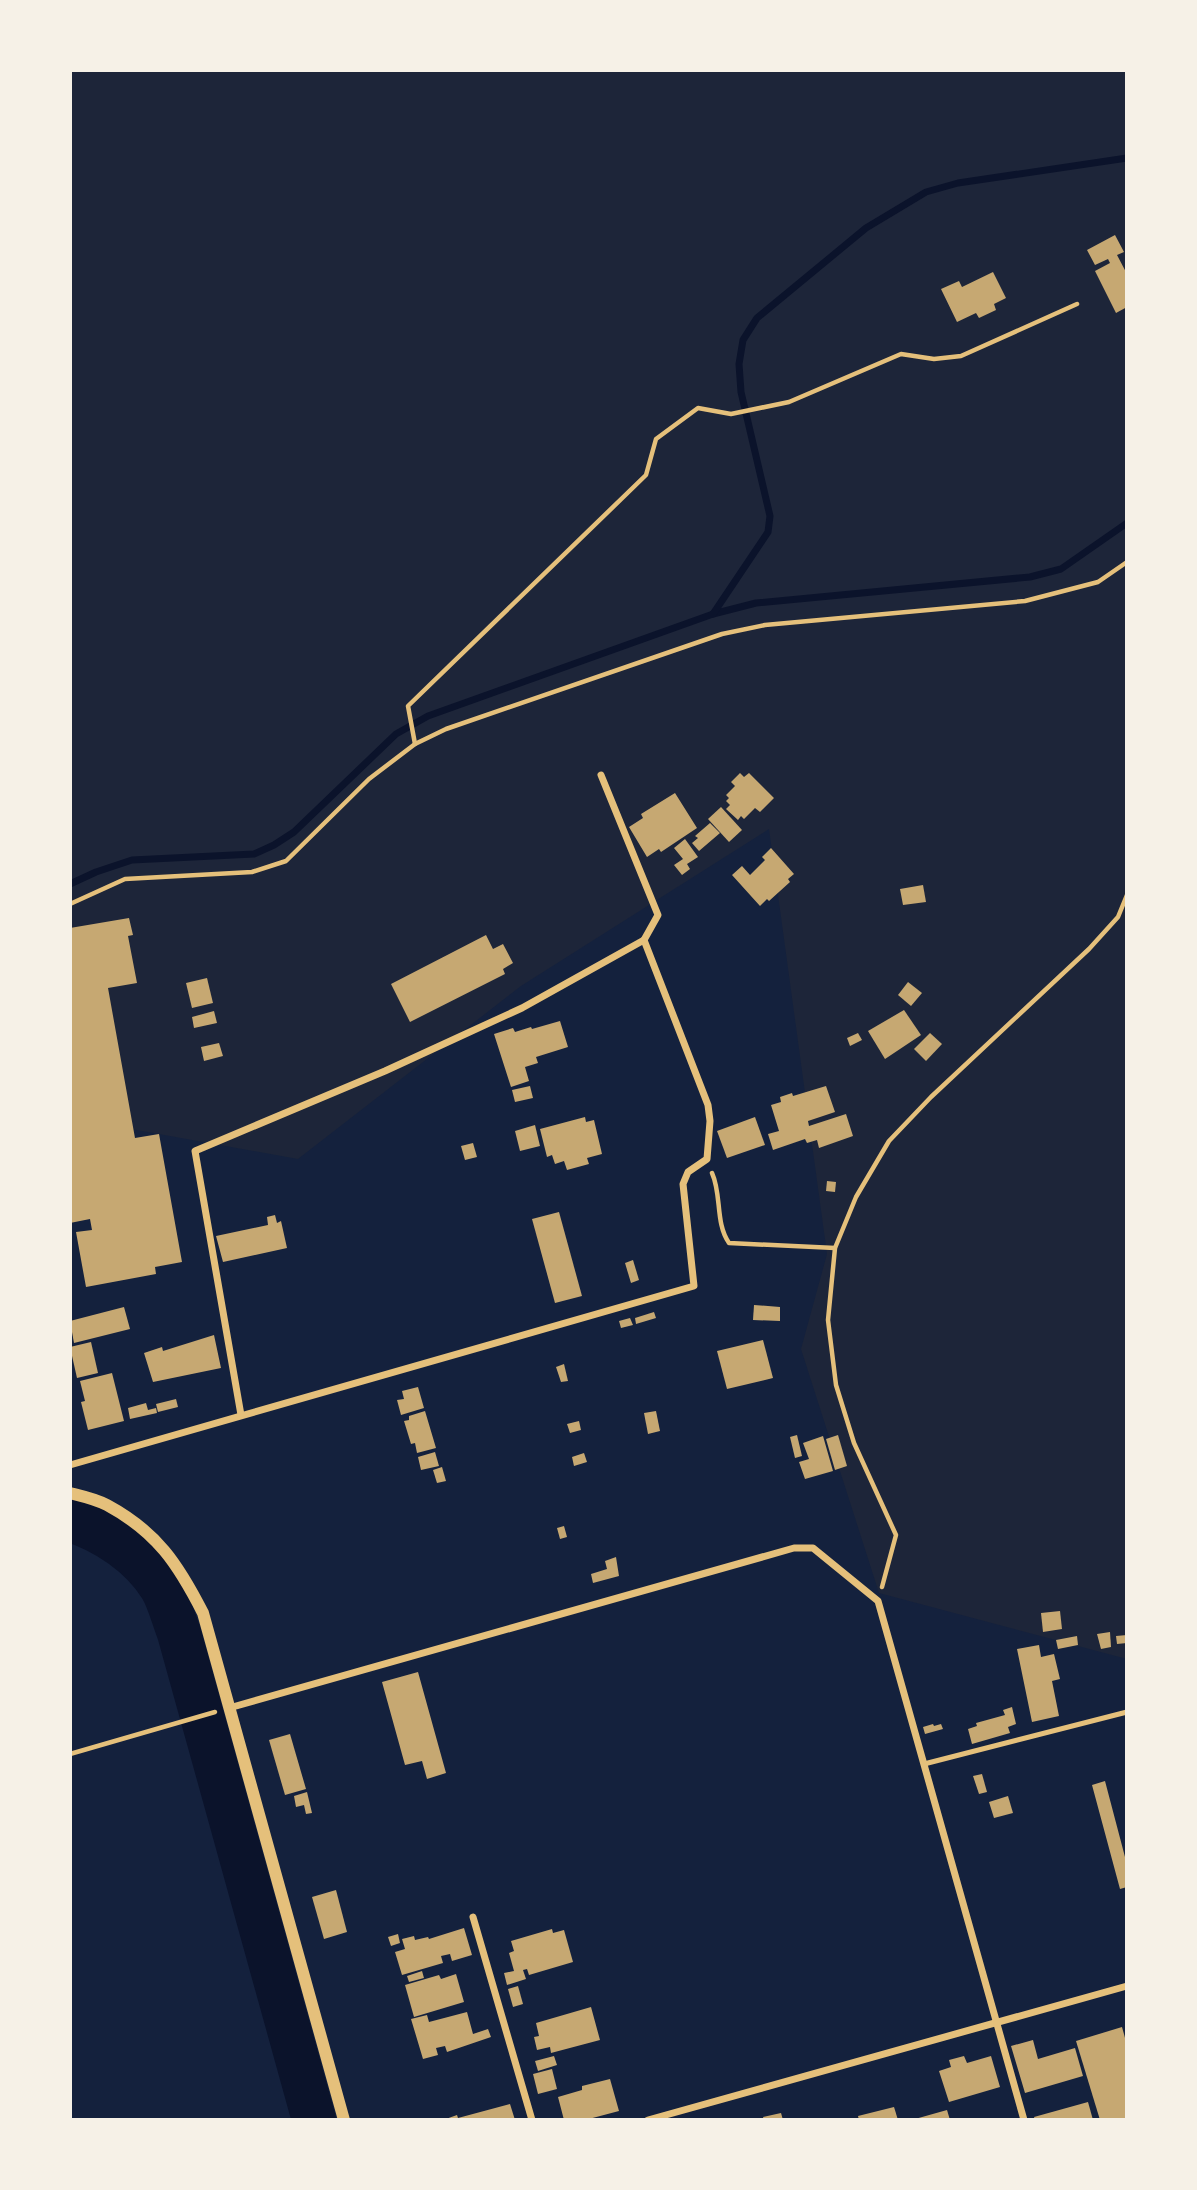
<svg xmlns="http://www.w3.org/2000/svg" width="1197" height="2190" font-family="'Nunito Sans',sans-serif">
<style>
.green{fill:#1d2539}
.lines{fill:none;stroke-linecap:round;stroke-linejoin:round}
.stream{stroke:#0b132b;stroke-width:7}
.river{stroke:#0b132b;stroke-width:44}
.building{fill:#c6a872}
.path{stroke:#e5c07b;stroke-width:4.5}
.service{stroke:#e5c07b;stroke-width:5}
.minor{stroke:#e5c07b;stroke-width:7}
.tertiary{stroke:#e5c07b;stroke-width:12}
</style>
<rect width="100%" height="100%" fill="#14213d"/>
<path class="green" d="M70 70H1127V1659L879 1593 801 1349 827 1254 769 829 521 986 298 1159 70 1118Z"/>
<g class="lines">
<g class="stream">
<path d="M713 614 756 603 1030 577 1061 569 1127 523"/>
<path d="M70 884 96 872 132 860 254 854 274 845 294 832 396 734 428 716 713 614 768 532 770 516 741 392 739 364 743 340 757 318 866 228 926 192 958 183 1127 158"/>
</g>
<path class="river" d="M70 1520C105 1531 141 1555 161 1587 169 1600 173 1618 179 1633L314 2120"/>
</g>
<g class="building">
<path d="M1115 235 1124 252 1117 255 1127 274V307L1116 313 1095 271 1110 263 1108 259 1095 265 1087 250Z"/>
<path d="M993 272 1006 298 994 304 996 310 979 318 976 313 957 322 941 289 959 281 962 287Z"/>
<path d="M740 773 744 777 749 773 774 798 760 812 755 808 744 819 741 816 738 820 726 809 730 805 726 801 729 798 726 795 735 786 731 782Z"/>
<path d="M675 793 697 828 661 852 659 849 647 857 629 827 643 818 641 814Z"/>
<path d="M721 807 742 830 729 842 708 819Z"/>
<path d="M710 823 720 833 699 851 692 843 698 838 695 836Z"/>
<path d="M685 839 698 857 687 864 690 869 682 875 674 865 683 859 674 848Z"/>
<path d="M771 848 794 874 788 879 790 882 769 901 767 899 760 906 732 875 742 866 750 875 765 860 762 857Z"/>
<path d="M923 885 926 902 903 905 900 889Z"/>
<path d="M129 918 133 935 128 936 137 983 108 988 135 1138 159 1134 182 1262 155 1267 156 1274 86 1287 76 1232 92 1230 90 1219 70 1223V928Z"/>
<path d="M486 935 493 949 503 944 513 963 503 969 505 974 410 1022 391 984Z"/>
<path d="M207 978 213 1003 192 1008 186 983Z"/>
<path d="M908 982 922 993 911 1006 898 995Z"/>
<path d="M904 1010 921 1035 885 1059 868 1031Z"/>
<path d="M214 1011 217 1023 194 1028 192 1017Z"/>
<path d="M560 1021 568 1047 536 1057 538 1063 525 1067 529 1081 511 1087 494 1034 513 1028 515 1032 531 1027 532 1029Z"/>
<path d="M858 1033 862 1040 850 1046 847 1038Z"/>
<path d="M930 1033 942 1044 926 1061 914 1049Z"/>
<path d="M219 1043 223 1056 204 1061 201 1047Z"/>
<path d="M530 1086 533 1098 515 1102 512 1090Z"/>
<path d="M826 1086 835 1112 808 1121 809 1126 846 1114 853 1136 819 1148 817 1140 807 1143 805 1139 773 1150 768 1134 779 1131 771 1105 781 1102 780 1097 792 1093 793 1096Z"/>
<path d="M585 1117 586 1122 594 1120 602 1154 587 1158 589 1164 567 1170 564 1161 555 1164 552 1155 547 1157 540 1129Z"/>
<path d="M755 1117 765 1145 727 1158 717 1131Z"/>
<path d="M535 1125 540 1146 520 1151 515 1131Z"/>
<path d="M473 1143 477 1157 465 1160 461 1146Z"/>
<path d="M827 1181 836 1182 835 1192 826 1191Z"/>
<path d="M559 1212 582 1296 555 1303 532 1219Z"/>
<path d="M275 1215 277 1223 281 1221 287 1248 223 1262 216 1236 268 1225 267 1217Z"/>
<path d="M633 1260 639 1280 631 1283 625 1263Z"/>
<path d="M754 1305 780 1307V1321L753 1320Z"/>
<path d="M124 1307 130 1329 74 1343 70 1321Z"/>
<path d="M654 1312 656 1318 636 1324 635 1318Z"/>
<path d="M630 1318 633 1325 621 1328 619 1321Z"/>
<path d="M214 1335 221 1368 153 1382 144 1353 162 1347 163 1351Z"/>
<path d="M763 1340 773 1378 727 1389 717 1351Z"/>
<path d="M91 1342 98 1373 77 1378 70 1347Z"/>
<path d="M564 1364 568 1381 561 1382 556 1367Z"/>
<path d="M112 1373 124 1421 88 1430 81 1402 85 1401 80 1381Z"/>
<path d="M418 1387 424 1408 401 1415 397 1400 404 1399 402 1391Z"/>
<path d="M176 1399 178 1407 158 1412 156 1404Z"/>
<path d="M146 1403 148 1410 156 1408 157 1413 130 1419 128 1408Z"/>
<path d="M425 1411 436 1448 417 1453 415 1443 411 1444 404 1421 409 1420V1416Z"/>
<path d="M656 1411 660 1431 648 1434 644 1413Z"/>
<path d="M579 1421 581 1430 570 1433 567 1424Z"/>
<path d="M797 1435 802 1456 795 1458 790 1437Z"/>
<path d="M838 1435 847 1466 835 1470 826 1439Z"/>
<path d="M823 1436 833 1471 805 1479 799 1462 809 1459 803 1443Z"/>
<path d="M435 1452 439 1466 421 1470 418 1457Z"/>
<path d="M584 1453 587 1462 574 1466 572 1457Z"/>
<path d="M442 1467 446 1481 437 1483 433 1470Z"/>
<path d="M564 1526 567 1537 560 1539 557 1528Z"/>
<path d="M616 1557 619 1576 593 1583 591 1574 607 1569 605 1561Z"/>
<path d="M1060 1611 1062 1629 1043 1632 1041 1613Z"/>
<path d="M1110 1632 1111 1647 1101 1649 1097 1634Z"/>
<path d="M1127 1635V1643L1117 1644 1116 1636Z"/>
<path d="M1077 1636 1078 1645 1058 1649 1056 1640Z"/>
<path d="M1039 1645 1041 1657 1054 1654 1060 1679 1052 1681 1059 1716 1032 1722 1017 1649Z"/>
<path d="M418 1672 446 1773 427 1779 422 1761 405 1765 382 1682Z"/>
<path d="M1012 1707 1016 1724 1008 1727 1010 1733 972 1744 968 1729 977 1726 976 1723 1005 1715 1003 1710Z"/>
<path d="M933 1724 934 1726 941 1724 943 1729 925 1734 923 1727Z"/>
<path d="M290 1734 306 1789 285 1795 269 1740Z"/>
<path d="M982 1774 987 1792 979 1794 973 1776Z"/>
<path d="M1105 1781 1125 1857 1127 1856V1887L1120 1889 1092 1785Z"/>
<path d="M307 1792 312 1813 306 1814 304 1805 296 1807 294 1796Z"/>
<path d="M1008 1796 1013 1813 994 1818 989 1802Z"/>
<path d="M336 1890 347 1932 324 1939 312 1897Z"/>
<path d="M464 1928 472 1955 452 1961 450 1954 441 1956 443 1963 402 1975 395 1952 405 1949 402 1939 414 1936 415 1940 428 1937 429 1939Z"/>
<path d="M552 1929 553 1933 564 1930 573 1962 529 1975 527 1969 523 1970 526 1979 507 1985 504 1973 514 1971 509 1953 514 1951 511 1941Z"/>
<path d="M398 1934 400 1943 391 1946 388 1937Z"/>
<path d="M422 1971 424 1978 409 1982 407 1976Z"/>
<path d="M456 1974 464 2002 414 2017 405 1985 439 1975 441 1979Z"/>
<path d="M518 1986 523 2004 513 2007 508 1989Z"/>
<path d="M591 2007 600 2040 551 2053 550 2047 537 2050 534 2037 539 2036 536 2023Z"/>
<path d="M467 2012 473 2034 488 2029 491 2037 447 2052 445 2046 436 2048 438 2055 423 2059 411 2019 427 2015 429 2022Z"/>
<path d="M1122 2027 1127 2045V2120H1100L1076 2041Z"/>
<path d="M1033 2040 1038 2059 1075 2048 1083 2076 1025 2093 1011 2046Z"/>
<path d="M554 2056 557 2065 538 2071 535 2061Z"/>
<path d="M964 2056 967 2063 991 2056 1000 2087 949 2102 939 2071 951 2067 949 2060Z"/>
<path d="M552 2069 557 2089 538 2094 533 2074Z"/>
<path d="M610 2079 619 2111 585 2120H564L558 2097 582 2090V2086Z"/>
<path d="M1088 2102 1093 2120H1035L1034 2117Z"/>
<path d="M510 2104 515 2120H443L457 2115 458 2118Z"/>
<path d="M894 2107 898 2120H859L858 2116Z"/>
<path d="M947 2110 950 2120H915V2119Z"/>
<path d="M781 2113 783 2120H764L763 2117Z"/>
</g>
<g class="lines">
<g class="path">
<path d="M415 744 408 706 646 475 656 439 698 408 731 414 789 402 901 354 934 359 961 356 1077 304"/>
<path d="M70 904 125 879 252 872 286 861 369 779 415 744 446 729 722 634 765 625 1025 601 1098 582 1127 562"/>
<path d="M712 1173C722 1195 715 1223 729 1243L835 1248"/>
<path d="M882 1587 896 1535 854 1443 836 1385 828 1320 835 1248 856 1197 889 1141 931 1097 1089 949 1118 917 1127 895"/>
<path d="M70 1754 215 1712"/>
</g>
<path class="service" d="M924 1764 1127 1712"/>
<g class="minor">
<path d="M241 1415 195 1151 385 1071 522 1008 644 940"/>
<path d="M70 1465 694 1286 683 1184 688 1172 707 1159 710 1121 708 1105 644 940 658 915 601 775"/>
<path d="M229 1708 794 1548H813L878 1601 1024 2120"/>
<path d="M473 1917 532 2120"/>
<path d="M648 2120 1127 1986"/>
</g>
<path class="tertiary" d="M70 1493C82 1496 96 1499 107 1505 157 1532 178 1564 203 1613L344 2120"/>
</g>
<rect width="1197" height="2190" fill="none" stroke="#f6f1e7" stroke-width="144"/>
</svg>
